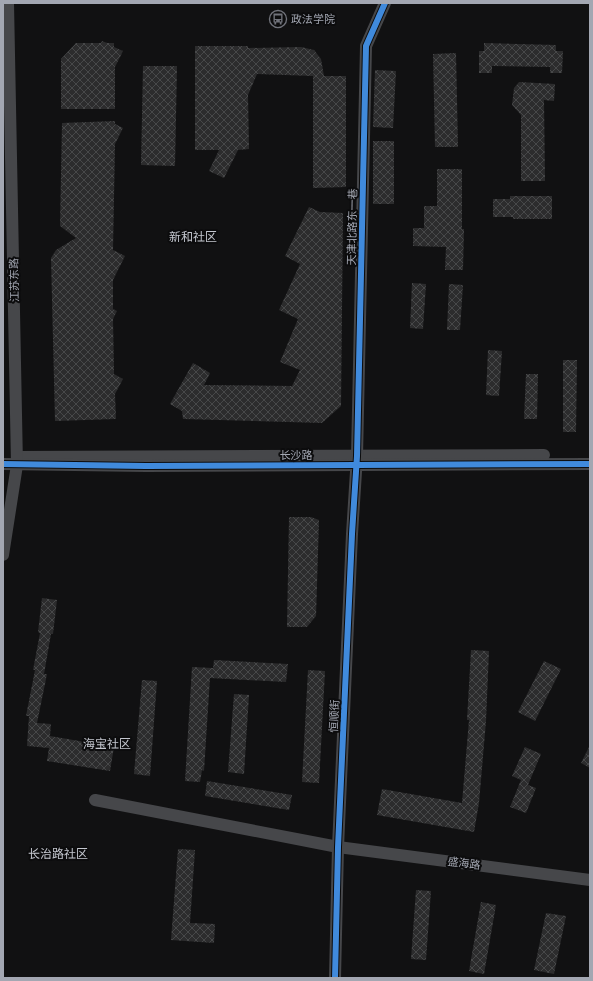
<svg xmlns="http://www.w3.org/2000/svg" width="593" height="981" font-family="'DejaVu Sans','Noto Sans SC',sans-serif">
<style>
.building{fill:url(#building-cross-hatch)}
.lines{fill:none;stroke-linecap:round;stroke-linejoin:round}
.minor{stroke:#46474a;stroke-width:12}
.cycleway-casing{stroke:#0c0c0d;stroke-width:8}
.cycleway{stroke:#408adc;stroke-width:6}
.labels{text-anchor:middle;stroke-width:4;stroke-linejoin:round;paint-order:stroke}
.poi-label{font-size:11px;fill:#a3a7b2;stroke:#0c0c0d;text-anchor:start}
.street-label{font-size:11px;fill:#a3a7b2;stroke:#0c0c0d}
.neighbourhood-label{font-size:12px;fill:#c3c6ce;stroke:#0c0c0d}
</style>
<defs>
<pattern id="building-cross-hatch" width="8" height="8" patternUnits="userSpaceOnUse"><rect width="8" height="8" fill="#2c2c2d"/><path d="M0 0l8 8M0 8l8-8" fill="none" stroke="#474849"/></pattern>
</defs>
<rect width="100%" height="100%" fill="#111112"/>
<g class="building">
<path d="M102 41 107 43H114V47L123 51 115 67V109H61V59L76 43H101Z"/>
<path d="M484 43 556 45V51H563L562 73H550V67L492 66V73H479V51H484Z"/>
<path d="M195 46H248V48L301 47 314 50 321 59 324 76H346V187L313 188V76L257 74 248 95 249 149 238 150 224 178 209 171 219 150H195Z"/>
<path d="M456 53 458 147H435L433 54Z"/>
<path d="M143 66H177L175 166 141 165Z"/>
<path d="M375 70 396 71 393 128 373 127Z"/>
<path d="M519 82 555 84 554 101 544 100 545 181H521V115L512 105 514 88Z"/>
<path d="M115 121V124L123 128 115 144 113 250 125 256 113 280V309L117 311 113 319 114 371V374L123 379 115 394 116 419 55 421 51 258 56 250 76 238 60 226 62 123Z"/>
<rect x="373" y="141" width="21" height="63"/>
<path d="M437 169H462V229H464L463 270H445L446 247 413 246V228H424V206H437Z"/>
<path d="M510 196H552V219H513V217H493V199H510Z"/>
<path d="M309 207 320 212 343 213 341 406 322 423 183 419 182 411 170 404 193 363 210 373 204 385 292 386 300 370 280 362 298 319 279 310 300 264 285 256Z"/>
<path d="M412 283 426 284 423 329 410 328Z"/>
<path d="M449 284 463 285 460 330H447Z"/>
<path d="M488 350 502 351 499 396 486 395Z"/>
<path d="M563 360H577L576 432H563Z"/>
<path d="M526 374H538L537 419H524Z"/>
<path d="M289 517H311L319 520 316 616 307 627H287Z"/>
<path d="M42 598 57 600 53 634H51L44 674H47L37 723 51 724 50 736 114 747 110 771 47 761 49 748 27 746 29 716H26L35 670H33L40 633 38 632Z"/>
<path d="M471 650 489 651 486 721 479 803 474 832 377 815 382 789 462 803 469 720H467Z"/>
<path d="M214 660 288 664 286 682 210 678 204 771 202 770 200 782 185 781 192 667 213 668Z"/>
<path d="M544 661 561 669 535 721 518 712Z"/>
<path d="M308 670 325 671 319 783 302 782Z"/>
<path d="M142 680 157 681 150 776 134 774Z"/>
<path d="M234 694 249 695 244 774 228 772Z"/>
<path d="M590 745V768L581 763Z"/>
<path d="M525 747 541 754 528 785 536 788 526 813 510 807 521 780 512 776Z"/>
<path d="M207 781 292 795 289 810 205 796Z"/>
<path d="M178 849 195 850 190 923 215 924 214 943 171 940Z"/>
<path d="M416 890 431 891 426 960 411 959Z"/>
<path d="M481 902 496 905 484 974 469 971Z"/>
<path d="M546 913 566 916 554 974 534 970Z"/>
</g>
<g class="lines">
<g class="minor">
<path d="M18 457 544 455"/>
<path d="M3 464 146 466 590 464"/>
<path d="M3 555 17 465 8 3"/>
<path d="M95 800 338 847 590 880"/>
<path d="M335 978 338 847 352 534 357 456 366 46 385 3"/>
</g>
<g class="cycleway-casing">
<g id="cycleway">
<path d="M3 464 146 466 590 464"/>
<path d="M335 978 338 847 352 534 357 456 366 46 385 3"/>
</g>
</g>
<use href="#cycleway" class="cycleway"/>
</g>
<defs>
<g id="bus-ring" transform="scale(0.9)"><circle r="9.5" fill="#0c0c0d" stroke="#70727a" stroke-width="1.5"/><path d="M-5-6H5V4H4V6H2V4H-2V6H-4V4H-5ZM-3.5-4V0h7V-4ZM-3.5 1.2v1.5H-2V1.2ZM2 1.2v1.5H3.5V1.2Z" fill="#70727a"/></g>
</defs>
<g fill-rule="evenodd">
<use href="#bus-ring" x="278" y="19"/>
</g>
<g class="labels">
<g class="poi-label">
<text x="291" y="23">政法学院</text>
</g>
<g class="street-label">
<text transform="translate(352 227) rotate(-89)" y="4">天津北路东一巷</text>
<text transform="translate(14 280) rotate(-91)" y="4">江苏东路</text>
<text x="296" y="459">长沙路</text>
<text transform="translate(334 716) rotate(-87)" y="4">恒顺街</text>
<text transform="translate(464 863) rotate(7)" y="4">盛海路</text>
</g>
<g class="neighbourhood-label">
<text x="193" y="241">新和社区</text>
<text x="107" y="748">海宝社区</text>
<text x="58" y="858">长治路社区</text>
</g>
</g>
<rect width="593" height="981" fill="none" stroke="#a3a7b2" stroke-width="8"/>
</svg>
